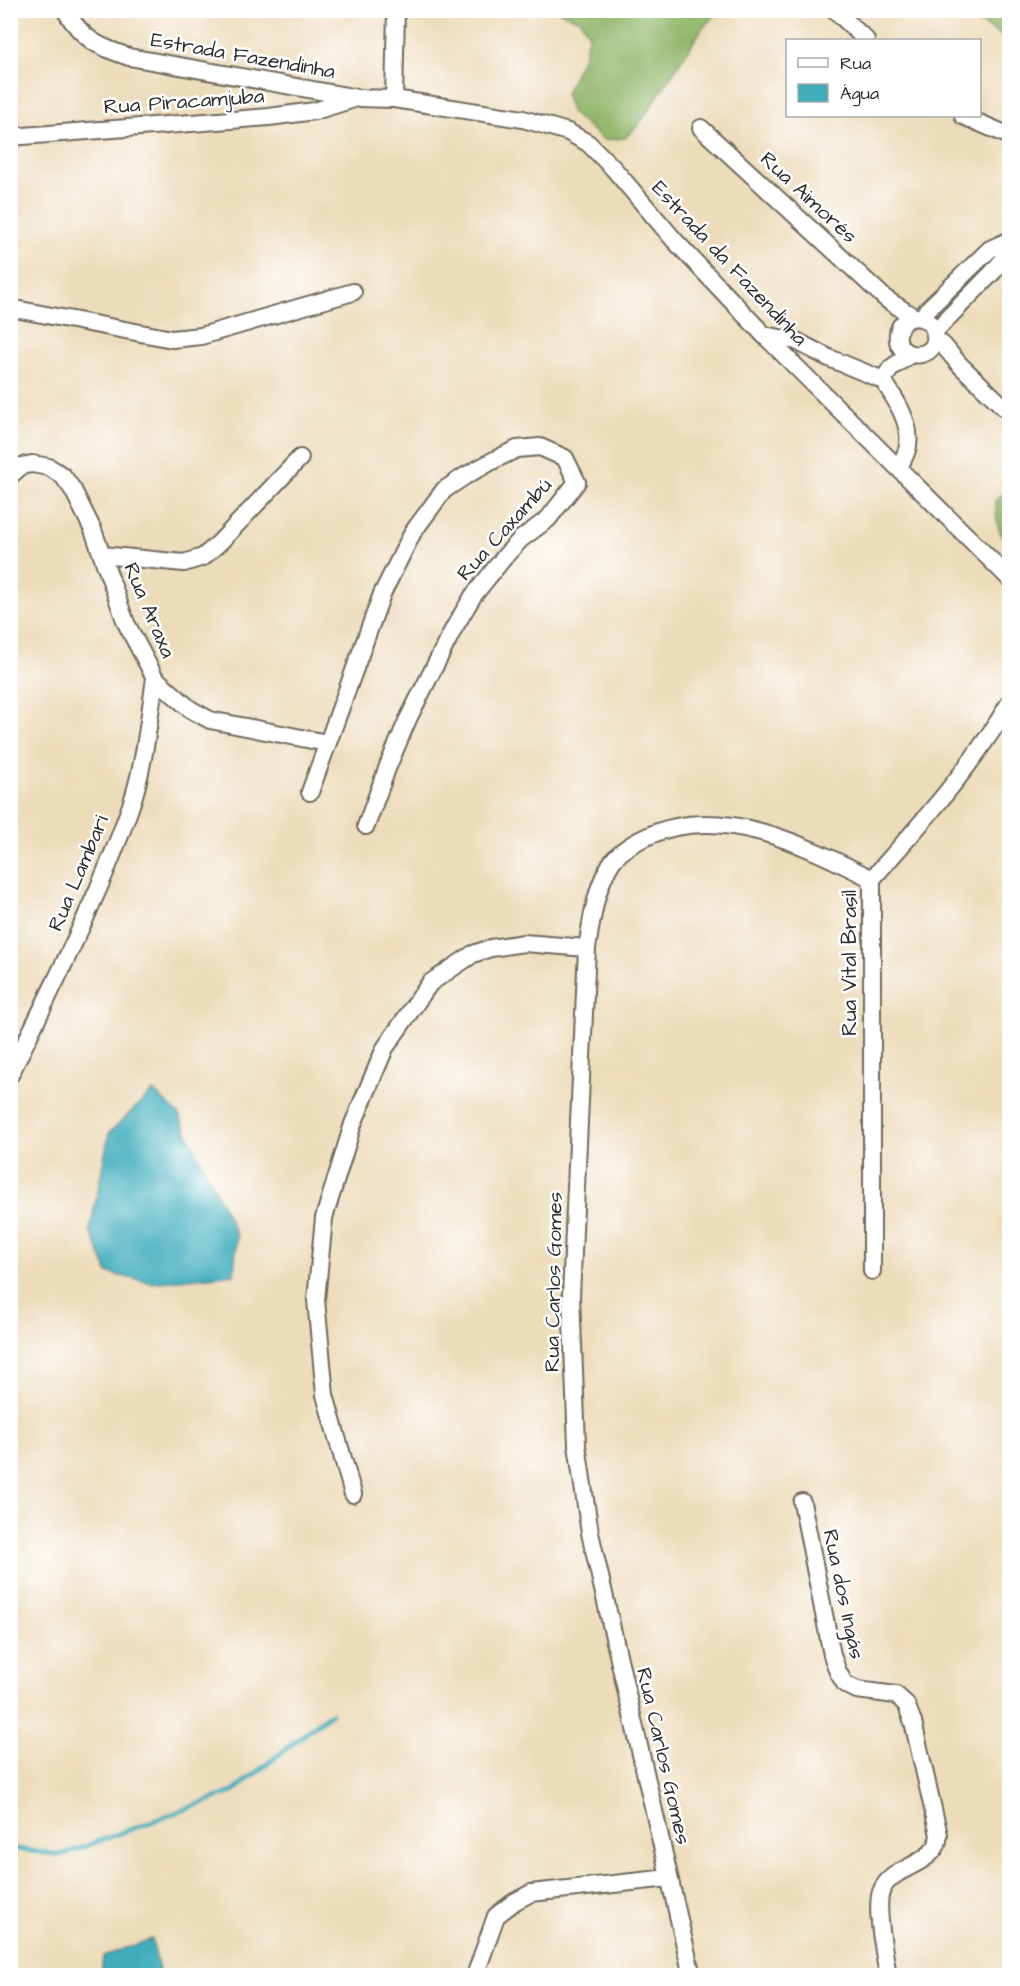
<svg xmlns="http://www.w3.org/2000/svg" width="1020" height="1986" font-family="'Architects Daughter',sans-serif">
<style>
.forest{fill:#92b86c;stroke:#5e724c;stroke-width:1.5}
.water{fill:#3fadbc;stroke:#356c74;stroke-width:1.5}
.lines{fill:none;stroke-linecap:round;stroke-linejoin:round}
.stream{stroke:#3fadbc;stroke-width:5}
.minor-casing{stroke:#6f695d;stroke-width:20}
.minor{stroke:#fff;stroke-width:16}
.labels{text-anchor:middle;stroke-width:5;stroke-linejoin:round;paint-order:stroke}
.street-label{font-size:21px;fill:#2b2b2b;stroke:#fff}
</style>
<rect width="100%" height="100%" fill="#fff"/>
<filter id="ink" filterUnits="userSpaceOnUse"><feTurbulence type="fractalNoise" baseFrequency=".0167" numOctaves="2"/><feDisplacementMap in="SourceGraphic" scale="12" xChannelSelector="R" yChannelSelector="G"/><feConvolveMatrix kernelMatrix="1 2 1 2 8 2 1 2 1" color-interpolation-filters="sRGB"/></filter>
<filter id="wash" filterUnits="userSpaceOnUse"><feTurbulence type="fractalNoise" baseFrequency=".008" numOctaves="4" result="noise"/><feDisplacementMap in="SourceGraphic" scale="24" xChannelSelector="R" yChannelSelector="G"/><feGaussianBlur stdDeviation="1.35" result="paint"/><feColorMatrix in="noise" values="0 0 0 0 0 0 0 0 0 0 0 0 0 0 0 0 0 1.4 0 .05"/><feComposite in="paint" operator="in"/></filter>
<g filter="url(#wash)">
<rect width="100%" height="100%" fill="#eddcba"/>
<g class="forest">
<path d="M558 11 720 10V11L703 27 640 123 625 138 604 140 572 113 565 93 584 56 589 34 580 20Z"/>
<path d="M956 11H1009V40L985 25Z"/>
<path d="M1009 490V548C997 531 996 519 996 500Z"/>
</g>
<g class="water">
<path d="M153 1091 178 1113 237 1236 234 1274 152 1283 108 1273 90 1230 109 1133Z"/>
<path d="M152 1939 160 1975H101L103 1956Z"/>
</g>
<g class="lines">
<path class="stream" d="M10 1848 61 1855 232 1792 331 1713"/>
</g>
</g>
<g filter="url(#ink)">
<g class="lines">
<g class="minor-casing">
<g id="minor">
<path d="M65 10C83 40 97 46 129 57L358 98 394 99 523 119 568 132 588 143 613 168 675 241 764 335 1010 579"/>
<path d="M835 10 866 40"/>
<path d="M394 99 396 10"/>
<path d="M963 116 1010 136"/>
<path d="M701 128 886 299 914 317 922 318 932 325C949 360 894 365 898 334 899 324 905 320 914 317"/>
<path d="M10 137 269 117 315 111 354 99"/>
<path d="M10 308 172 339 201 336 353 292"/>
<path d="M922 318 927 310 990 249 1010 240"/>
<path d="M935 331 993 272 1002 261 1009 241"/>
<path d="M764 335 796 341 829 358 883 380"/>
<path d="M936 339 943 345 959 364 1010 413"/>
<path d="M883 380C894 397 912 423 908 446 907 453 902 461 899 468"/>
<path d="M883 380 891 368 911 354"/>
<path d="M10 476 21 466 32 464 49 467 63 476 73 490 93 530 126 623 155 678 190 709 210 720 327 743"/>
<path d="M102 555 184 563 203 557 219 543 300 458"/>
<path d="M310 792 382 594 413 532 444 490 465 476 496 459 517 449 540 447 565 458 577 482 548 519 521 539 506 555 473 596 454 628 408 719 388 766 366 826"/>
<path d="M10 1075C52 987 98 900 130 808 144 769 149 719 155 678"/>
<path d="M872 1271V879C921 824 972 767 1010 702"/>
<path d="M353 1494 325 1395 316 1300 324 1218 353 1124 385 1048 430 983 473 954 491 948 524 943 587 948"/>
<path d="M802 1502 832 1655 838 1672 845 1684 857 1690 896 1695 906 1704 913 1722 939 1835C938 1839 938 1845 935 1848 922 1867 889 1869 881 1892 875 1909 885 1956 888 1976"/>
<path d="M475 1976 496 1916 514 1902 531 1893 669 1878"/>
<path d="M692 1976 590 1533 577 1445 571 1296 587 948C592 919 595 890 610 865 617 853 633 843 646 837 720 802 805 845 872 879"/>
</g>
</g>
<use href="#minor" class="minor"/>
</g>
</g>
<g class="labels">
<g class="street-label">
<text transform="translate(243 55) rotate(10)" y="7">Estrada Fazendinha</text>
<text transform="translate(184 101) rotate(-4)" y="7">Rua Piracamjuba</text>
<text transform="translate(809 197) rotate(43)" y="7">Rua Aimorés</text>
<text transform="translate(730 263) rotate(47)" y="7">Estrada da Fazendinha</text>
<text transform="translate(504 529) rotate(-48)" y="7">Rua Caxambú</text>
<text transform="translate(150 610) rotate(67)" y="7">Rua Araxa</text>
<text transform="translate(78 873) rotate(-67)" y="7">Rua Lambari</text>
<text transform="translate(849 963) rotate(-90)" y="7">Rua Vital Brasil</text>
<text transform="translate(553 1282) rotate(-89)" y="7">Rua Carlos Gomes</text>
<text transform="translate(844 1594) rotate(78)" y="7">Rua dos Ingás</text>
<text transform="translate(664 1756) rotate(77)" y="7">Rua Carlos Gomes</text>
</g>
</g>
<rect width="1020" height="1986" fill="none" stroke="#fff" stroke-width="36"/>
<rect x="786" y="39" width="195" height="78" fill="#ffffff" stroke="#aaaaaa" stroke-width="1.5"/>
<rect x="798" y="58" width="30" height="9" fill="#ffffff" stroke="#aaaaaa" stroke-width="1.5"/>
<text x="840" y="69" font-size="18" fill="#2b2b2b">Rua</text>
<rect x="798" y="84" width="30" height="18" fill="#3fadbc" stroke="#aaaaaa" stroke-width="1.5"/>
<text x="840" y="99" font-size="18" fill="#2b2b2b">Água</text>
</svg>
